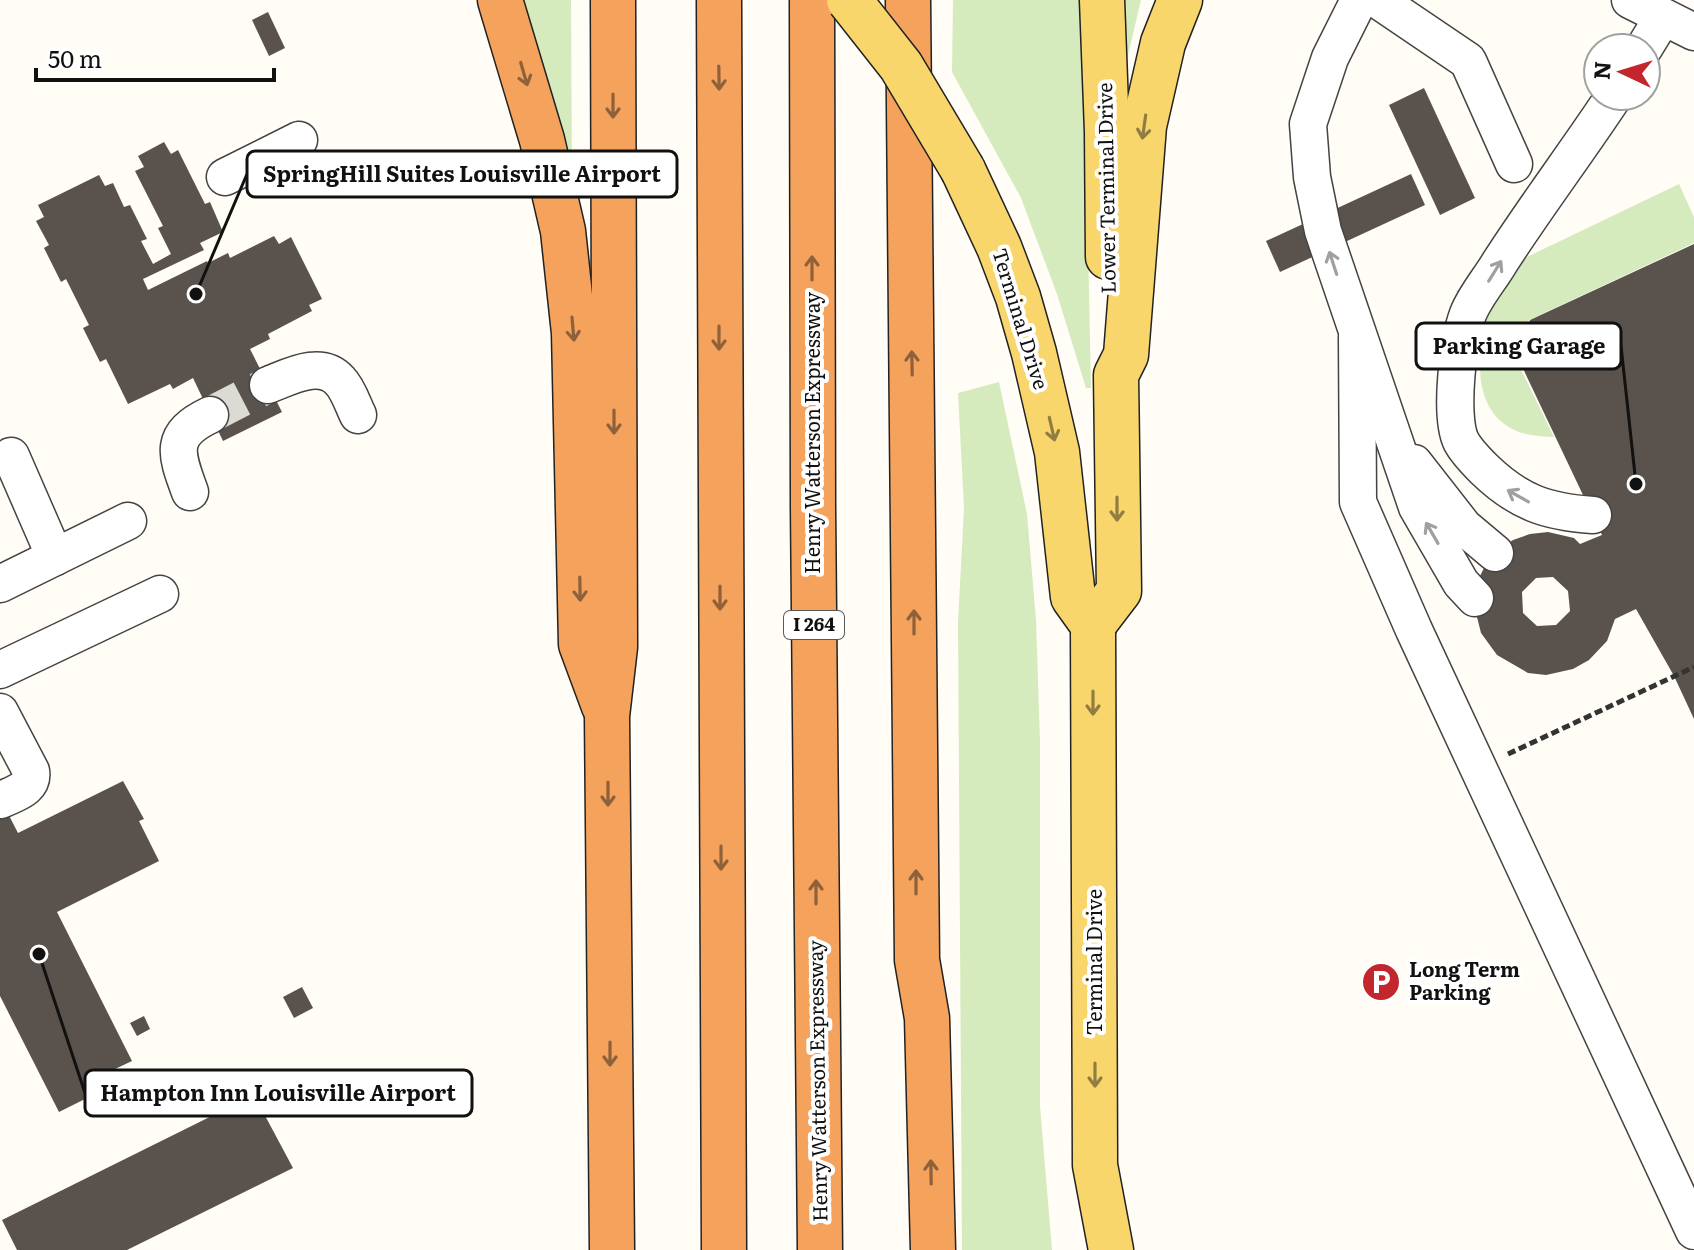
<svg xmlns="http://www.w3.org/2000/svg" width="1694" height="1250" font-family="Literata,serif">
<style>
.green{fill:#d5ebbd}
.building{fill:#5a524d;fill-rule:evenodd}
.lines{fill:none;stroke-linecap:round;stroke-linejoin:round}
.minor-tunnel{stroke:#dbdad3;stroke-width:36;stroke-dasharray:36 18;stroke-linecap:butt}
.minor-casing{stroke:#444;stroke-width:39}
.major-casing{stroke:#222;stroke-width:47}
.highway-casing{stroke:#222;stroke-width:47}
.path{stroke:#333;stroke-width:5;stroke-dasharray:8 4;stroke-linecap:butt}
.minor{stroke:#fff;stroke-width:36}
.major{stroke:#f9d66b;stroke-width:44}
.highway{stroke:#f5a25d;stroke-width:44}
.major-bridge-casing{stroke:#222;stroke-width:47;stroke-linecap:butt}
.major-bridge{stroke:#f9d66b;stroke-width:44}
.oneway{stroke:#8e613b}
.oneway2{stroke:#917d42}
.oneway3{stroke:#a0a0a0}
.labels{text-anchor:middle;stroke-width:8;stroke-linejoin:round;paint-order:stroke}
.shield{fill:#fff;stroke:#585858;stroke-width:2}
.shield-label{font-size:18px;font-weight:bold;fill:#111}
.street-label{font-size:20px;fill:#111;stroke:#fff}
.poi-label{font-size:20px;font-weight:bold;fill:#111;stroke:#fff;text-anchor:start}
.leader{fill:none;stroke:#111;stroke-width:3}
.callout-dot{fill:#111;stroke:#fff;stroke-width:3}
.callout{fill:#fff;stroke:#111;stroke-width:3}
.callout-label{font-size:22px;text-anchor:middle;font-weight:bold;fill:#111}
</style>
<rect width="100%" height="100%" fill="#fffdf5"/>
<g class="green">
<path d="M513 0H571L572 186Z"/>
<path d="M953 0H1083L1091 388H1086L1057 294 1021 198 952 72Z"/>
<path d="M1118 0H1141L1121 85Z"/>
<path d="M1679 184 1694 217V243L1529 320 1516 359 1554 437C1515 437 1488 423 1481 382 1479 367 1481 351 1478 337 1473 322 1463 306 1456 291Z"/>
<path d="M999 382 1027 514 1036 620 1040 742V1106L1052 1250H962L958 622 964 508 958 393Z"/>
</g>
<g class="building">
<path d="M268 12 285 48 269 56 252 20Z"/>
<path d="M1424 88 1475 198 1440 215 1389 105Z"/>
<path d="M164 142 171 154 178 150 205 204 210 202 223 232 200 243 204 250 143 279 148 290 207 261 208 263 228 253 230 258 274 236 279 244 291 237 322 299 309 305 312 311 268 334 270 339 250 349 282 412 223 441 193 378 173 389 170 384 128 404 106 359 100 362 83 328 89 325 66 279 61 282 44 248 49 245 36 221 44 217 38 205 99 175 105 186 113 183 124 207 130 205 147 239 141 241 153 264 171 254 158 228 163 226 135 171 144 167 138 156Z"/>
<path d="M1411 174 1425 205 1280 272 1266 241Z"/>
<path d="M1694 244V719L1674 676 1636 609 1615 619 1607 641 1589 660 1573 669 1546 675 1528 673 1497 655 1481 633 1475 609 1478 580 1486 564 1498 550 1513 540 1530 534 1548 532 1574 538 1580 544 1602 535 1518 358 1530 320ZM1553 577 1568 591 1570 611 1556 625 1537 626 1523 613 1522 592 1536 578Z"/>
<path d="M123 781 144 819 139 821 159 861 57 912 132 1061 98 1077 105 1089 59 1112 0 996V798L18 833Z"/>
<path d="M302 987 313 1008 294 1018 283 997Z"/>
<path d="M144 1016 150 1029 137 1036 130 1023Z"/>
<path d="M254 1095 293 1168 127 1250H17L2 1220Z"/>
</g>
<g class="lines">
<path class="minor-tunnel" d="M210 415 268 385"/>
<g class="minor-casing">
<g id="minor">
<path d="M1359 0 1330 58 1308 124 1312 177 1323 231 1417 507 1461 583 1475 598"/>
<path d="M1378 0 1468 61 1514 164"/>
<path d="M1630 0 1694 32"/>
<path d="M1644 48 1663 17"/>
<path d="M225 177 299 140"/>
<path d="M1357 337 1358 502 1414 630 1694 1231"/>
<path d="M268 385C289 377 321 359 340 381 348 389 353 405 358 415"/>
<path d="M11 456 55 557"/>
<path d="M1414 463 1464 527 1495 553"/>
<path d="M190 492C176 454 168 435 210 415"/>
<path d="M1593 515C1546 512 1518 502 1484 469 1476 461 1466 451 1461 441 1449 416 1458 340 1468 314 1475 296 1490 279 1500 262 1536 206 1577 152 1614 96"/>
<path d="M0 584 128 521"/>
<path d="M0 670 160 594"/>
<path d="M0 712 31 771C34 789 15 793 1 800"/>
</g>
</g>
<g class="major-casing">
<g id="major">
<path d="M1102 0 1107 132 1108 257"/>
<path d="M963 170 999 247 1018 297 1034 353 1057 452 1073 597 1093 625 1095 1165 1111 1250"/>
<path d="M1093 625 1119 591 1116 375 1126 355 1144 126 1163 43 1180 0"/>
</g>
</g>
<g class="highway-casing">
<g id="highway">
<path d="M500 0 542 140 563 231 574 333 581 644 604 706"/>
<path d="M719 0 724 1250"/>
<path d="M812 0 813 506 820 1250"/>
<path d="M908 0 917 960 927 1018 933 1250"/>
<path d="M612 1250 607 716 615 647 613 0"/>
</g>
</g>
<path class="path" d="M1508 754 1694 667"/>
<use href="#minor" class="minor"/>
<use href="#major" class="major"/>
<use href="#highway" class="highway"/>
<g class="major-bridge-casing">
<path id="major-bridge" d="M849 0 901 66 963 170"/>
</g>
<use href="#major-bridge" class="major-bridge"/>
</g>
<defs><path id="oneway-shaft" d="M-6 0H5M1.5-3L5.5 0L1.5 3" fill="none" stroke-width="1.6" stroke-linecap="round" stroke-linejoin="round" transform="scale(2)"/></defs>
<g class="oneway">
<use href="#oneway-shaft" transform="translate(524 74) rotate(74)"/>
<use href="#oneway-shaft" transform="translate(719 78) rotate(89)"/>
<use href="#oneway-shaft" transform="translate(613 106) rotate(90)"/>
<use href="#oneway-shaft" transform="translate(812 268) rotate(-90)"/>
<use href="#oneway-shaft" transform="translate(573 329) rotate(85)"/>
<use href="#oneway-shaft" transform="translate(719 338) rotate(90)"/>
<use href="#oneway-shaft" transform="translate(912 363) rotate(-91)"/>
<use href="#oneway-shaft" transform="translate(614 422) rotate(90)"/>
<use href="#oneway-shaft" transform="translate(580 589) rotate(89)"/>
<use href="#oneway-shaft" transform="translate(720 598) rotate(90)"/>
<use href="#oneway-shaft" transform="translate(914 622) rotate(-90)"/>
<use href="#oneway-shaft" transform="translate(608 794) rotate(90)"/>
<use href="#oneway-shaft" transform="translate(721 858) rotate(90)"/>
<use href="#oneway-shaft" transform="translate(916 882) rotate(-90)"/>
<use href="#oneway-shaft" transform="translate(816 892) rotate(-90)"/>
<use href="#oneway-shaft" transform="translate(610 1054) rotate(90)"/>
<use href="#oneway-shaft" transform="translate(931 1172) rotate(-91)"/>
</g>
<g class="oneway2">
<use href="#oneway-shaft" transform="translate(1144 127) rotate(98)"/>
<use href="#oneway-shaft" transform="translate(1052 429) rotate(77)"/>
<use href="#oneway-shaft" transform="translate(1117 509) rotate(90)"/>
<use href="#oneway-shaft" transform="translate(1093 703) rotate(90)"/>
<use href="#oneway-shaft" transform="translate(1095 1075) rotate(90)"/>
</g>
<g class="oneway3">
<use href="#oneway-shaft" transform="translate(1333 263) rotate(-108)"/>
<use href="#oneway-shaft" transform="translate(1495 271) rotate(-58)"/>
<use href="#oneway-shaft" transform="translate(1518 496) rotate(-151)"/>
<use href="#oneway-shaft" transform="translate(1432 533) rotate(-120)"/>
</g>
<defs>
<g id="parking-disc" transform="scale(2)"><circle r="9.5" fill="#c4262e" stroke="#fff"/><path d="M-3.5-5.5H1a3.5 3.5 0 0 1 0 7H-1V5.5H-3.5ZM-1-3.4V-.6H.8a1.4 1.4 0 0 0 0-2.8Z" fill="#fff"/></g>
</defs>
<g fill-rule="evenodd">
<use href="#parking-disc" x="1381" y="982"/>
</g>
<g class="labels">
<rect class="shield" x="784" y="611" width="60" height="28" rx="6"/>
<g class="shield-label">
<text x="814" y="631">I 264</text>
</g>
<g class="street-label">
<text transform="translate(1107 188) rotate(-91)" y="7">Lower Terminal Drive</text>
<text transform="translate(1020 319) rotate(73)" y="7">Terminal Drive</text>
<text transform="translate(813 433) rotate(-90)" y="7">Henry Watterson Expressway</text>
<text transform="translate(1095 962) rotate(-90)" y="7">Terminal Drive</text>
<text transform="translate(818 1081) rotate(-91)" y="7">Henry Watterson Expressway</text>
</g>
<g class="poi-label">
<text x="1409" y="977">Long Term<tspan x="1409" dy="23">Parking</tspan></text>
</g>
</g>
<path class="leader" d="M196 294L247 174M1636 484L1621 346M39 954L85 1093"/>
<g class="callout-dot">
<circle cx="196" cy="294" r="8"/>
<circle cx="1636" cy="484" r="8"/>
<circle cx="39" cy="954" r="8"/>
</g>
<g class="callout">
<rect x="247" y="151" width="430" height="46" rx="8"/>
<rect x="1416" y="323" width="205" height="46" rx="8"/>
<rect x="85" y="1070" width="387" height="46" rx="8"/>
</g>
<g class="callout-label">
<text x="462" y="182">SpringHill Suites Louisville Airport</text>
<text x="1519" y="354">Parking Garage</text>
<text x="278" y="1101">Hampton Inn Louisville Airport</text>
</g>
<g transform="translate(1622 72) rotate(274)"><circle r="38" fill="#ffffff" stroke="#a0a0a0" stroke-width="2"/>
<path d="M0-6L14 30L0 20L-14 30Z" fill="#c4262e"/>
<text y="-12" font-size="22" font-weight="bold" text-anchor="middle" fill="#111111">N</text>
</g>
<path d="M36 68v12h238v-12" fill="none" stroke="#111111" stroke-width="4"/>
<text x="48" y="68" font-size="24" fill="#111111" stroke="#ffffff" stroke-width="6" paint-order="stroke">50 m</text>
</svg>
